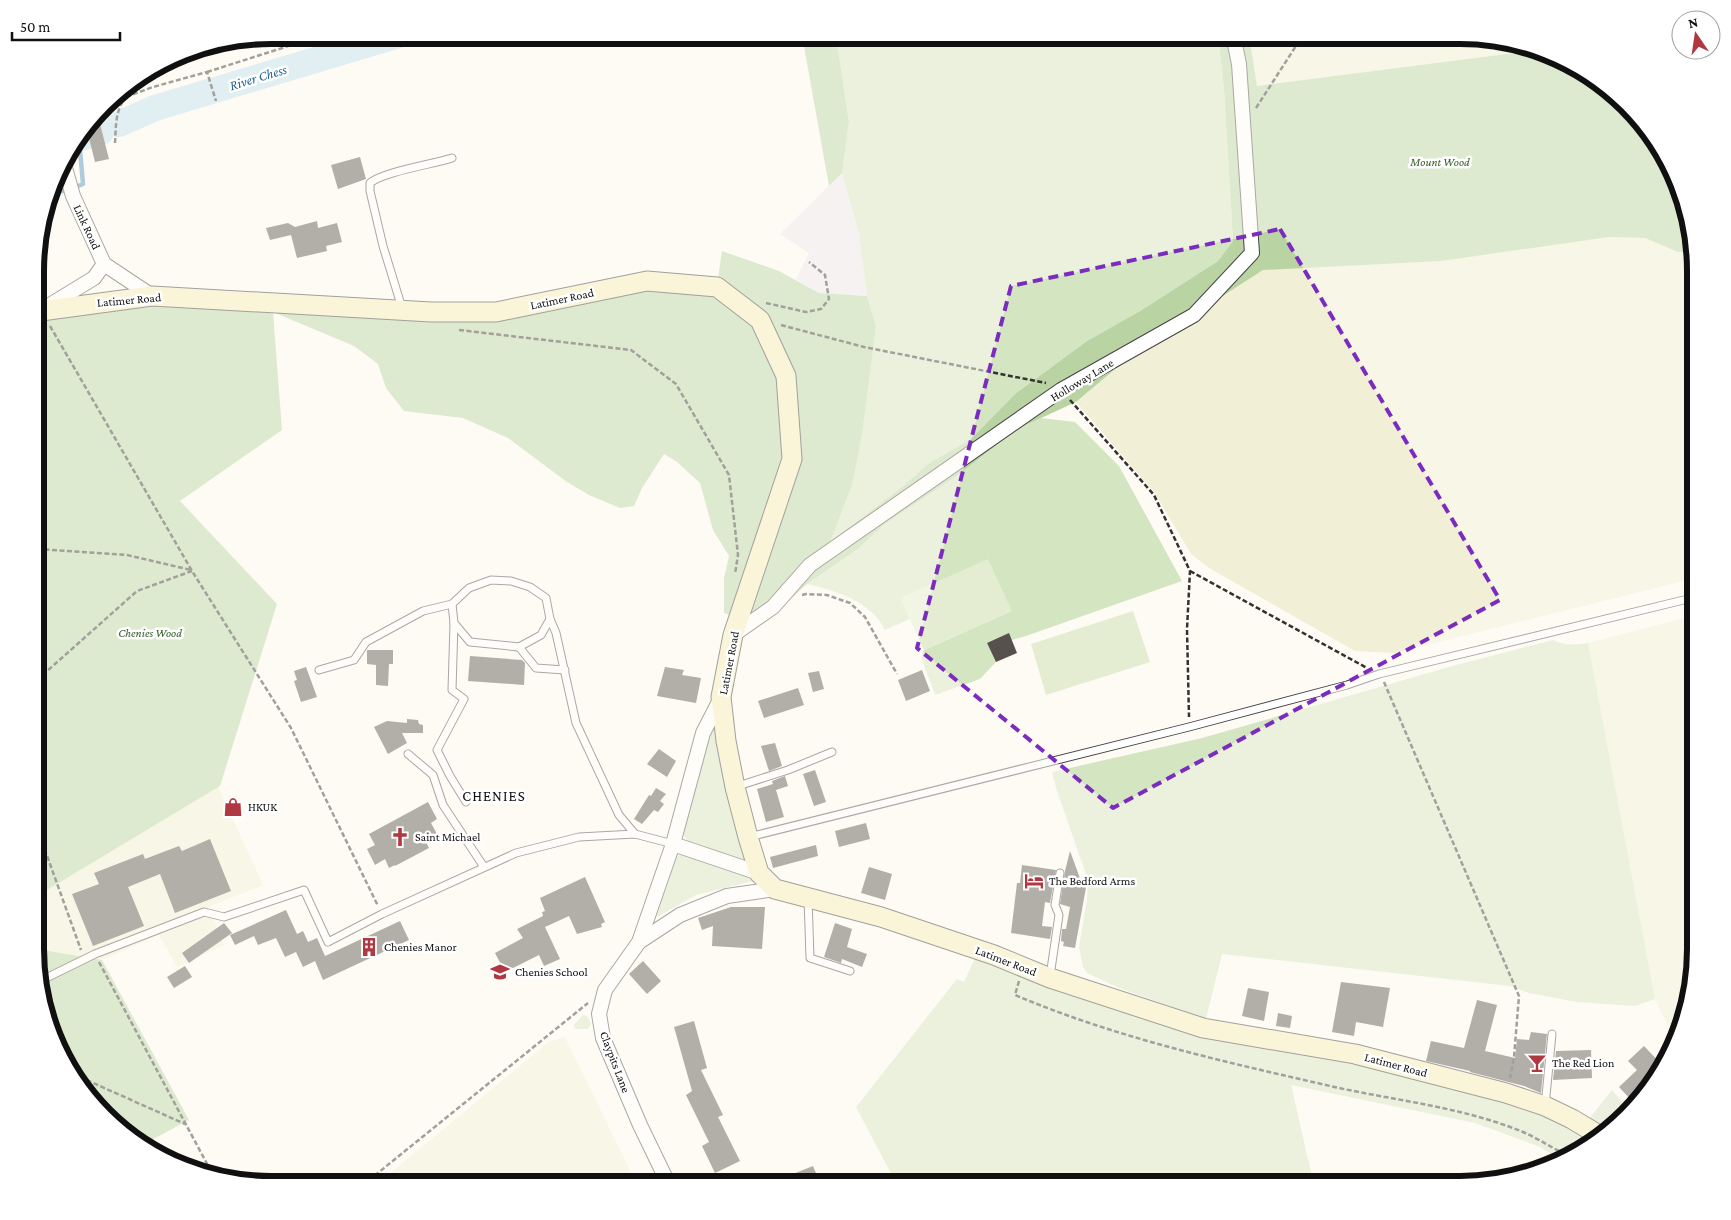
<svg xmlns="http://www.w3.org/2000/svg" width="1731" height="1220" font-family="'Crimson Pro',serif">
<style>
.industrial{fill:#ece6ed}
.farmland{fill:#f1efd6}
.green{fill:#d4e5c1}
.forest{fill:#b9d4a2}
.cemetery{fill:#d7dec6}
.pitch{fill:#e4edd1}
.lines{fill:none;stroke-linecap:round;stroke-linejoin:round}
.stream{stroke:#4e93bd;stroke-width:4.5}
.river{stroke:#bedeef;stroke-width:26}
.building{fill:#57514d}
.lane-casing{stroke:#434343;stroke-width:9}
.street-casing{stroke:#434343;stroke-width:16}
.secondary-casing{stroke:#323232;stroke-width:21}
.path{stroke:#323232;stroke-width:2.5;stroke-dasharray:5 2.5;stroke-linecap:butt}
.lane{stroke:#fff;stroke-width:7}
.street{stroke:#fff;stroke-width:14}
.secondary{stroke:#f5edb7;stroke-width:19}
.marked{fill:none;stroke:#7b2cbf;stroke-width:4;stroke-dasharray:10 6;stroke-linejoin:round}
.labels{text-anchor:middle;stroke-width:5;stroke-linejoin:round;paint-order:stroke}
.park-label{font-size:12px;font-style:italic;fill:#346027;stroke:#fff}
.street-label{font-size:12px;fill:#101010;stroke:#fff}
.poi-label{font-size:12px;fill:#101010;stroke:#fff;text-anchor:start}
.water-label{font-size:14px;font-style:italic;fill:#276693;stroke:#fff}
.quarter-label{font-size:15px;letter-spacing:1px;fill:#101010;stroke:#fff}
.rim{fill:none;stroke:#101010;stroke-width:6}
</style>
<rect width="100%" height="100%" fill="#fefbf4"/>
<path class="industrial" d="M842 173 859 234 867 296 819 293 796 279 809 253 780 234Z"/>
<g class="farmland">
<path d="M1249 35H1476L1537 50 1257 86Z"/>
<path d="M1609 237 1645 238 1678 252H1695L1696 255V578L1394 653 1355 651 1209 568 1191 554 1154 492 1076 402 1133 354 1263 270 1314 265 1437 261Z"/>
<path d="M1696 615V965L1682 1022 1668 1026 1655 999 1588 643Z"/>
<path d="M199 745 263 885 208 907 224 945 177 967 159 935 102 960 37 949V879Z"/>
<path d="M565 1037 637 1185H376L550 1041Z"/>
</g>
<g class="green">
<path d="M836 35H1218L1224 89 1233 241 1218 261 1140 311 1087 341 1015 394 971 439 929 463 903 486 829 543 852 485 876 326 867 296 859 234 842 173 849 121Z"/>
<path d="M1041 418 1075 422 1119 466 1182 581 1026 636 1012 640 987 643 996 662 980 679 935 695 921 657 924 650 1012 611 901 598 910 619 885 630C871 601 836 591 807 584L858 549 885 524 957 476 1017 429Z"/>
<path d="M1553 640C1566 646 1575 645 1588 643L1655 999 1635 1006 1577 1002 1529 993 1510 986 1222 954 1206 1019 1119 988 1087 973 1083 967 1079 947 1087 900 1088 880 1057 791 1052 772 1202 738 1456 665Z"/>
<path d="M715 726 747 857 745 861 740 862 688 843 683 833V826L711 728Z"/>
<path d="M683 853 748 874 753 879V881L696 895 659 916 657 915 677 857Z"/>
<path d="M976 956 1344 1060 1517 1104 1563 1121 1591 1139 1565 1161H1562L1540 1147 1475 1123 1291 1085 1314 1185H897L856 1107 957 979 964 982Z"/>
<path d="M583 1015 587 1016 591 1024 588 1029H575L574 1025Z"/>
</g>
<g class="forest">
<path d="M802 35H836L849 122 842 173 829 186Z"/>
<path d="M1218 35H1249L1257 86 1537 50 1551 53 1604 84 1672 166 1695 252H1678L1645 238 1609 237 1441 261 1263 270 1133 354 1076 402 1017 429 957 476 885 524 858 549 807 584 770 618 759 609 744 615 796 460 790 375 718 278 722 251 779 271 819 293 867 296 876 326 862 434 852 485 830 542 903 486 929 463 971 439 1015 394 1087 341 1140 311 1218 261 1233 241 1224 89Z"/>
<path d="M647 284 716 291 759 322 784 378 790 459 737 617 724 613V578L729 556 713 530 700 483 677 462 664 454 642 488 634 506 620 508 589 495 567 482 508 438 463 418 404 411 386 388 378 364 354 346 273 312 282 430 180 501 277 604 220 786 37 896V313L167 304 457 318Z"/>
<path d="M37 949 102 960 189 1120 142 1145 127 1136 66 1067 37 980Z"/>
</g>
<path class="cemetery" d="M1612 1090 1622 1102C1620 1114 1613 1121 1604 1129L1589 1119Z"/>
<g class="pitch">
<path d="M988 559 1012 611 924 650 900 598Z"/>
<path d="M1133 611 1150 662 1046 695 1031 644Z"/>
</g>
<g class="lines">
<g class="stream">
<path d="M102 139 105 130"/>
<path d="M52 191H66L83 184 80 150 90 143 95 142"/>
</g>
<g class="river">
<path d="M119 124 155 108 399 35"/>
<path d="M81 138 101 132"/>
</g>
</g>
<g class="building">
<path d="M98 116 109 159 95 162 87 130Z"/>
<path d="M360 157 366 179 338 189 331 165Z"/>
<path d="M317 221 318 228 337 223 342 242 326 246 327 251 297 258 291 235 270 240 266 228 288 223 295 227Z"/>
<path d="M1009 633 1017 653 996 662 987 643Z"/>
<path d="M367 650H393V664H389L388 686 376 685V665L367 664Z"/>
<path d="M470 656 522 660 525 663 524 685 468 681Z"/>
<path d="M306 667 317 697 301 702 294 681 297 680 294 671Z"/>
<path d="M665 667 684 670 682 675 701 678 696 703 657 696Z"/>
<path d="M922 670 930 691 906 701 898 680Z"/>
<path d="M819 671 824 689 813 692 808 673Z"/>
<path d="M798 688 804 705 764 718 758 701Z"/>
<path d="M407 719 418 720 419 724 423 725V733H402L407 743 388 754 374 727 387 721 407 723Z"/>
<path d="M775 743 782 766 769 771 761 746Z"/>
<path d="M659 749 676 761 667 777 647 764Z"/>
<path d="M815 770 826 802 814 806 803 774Z"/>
<path d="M785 776 788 786 776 790 784 817 766 822 757 789 773 784 772 781Z"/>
<path d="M656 788 666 794 660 801 664 804 658 812 654 810 642 824 634 819 649 795 651 796Z"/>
<path d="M428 802 437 819 431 823 437 834 425 840 429 848 395 866V865L389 868 385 859 375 865 367 849 375 845 369 834Z"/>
<path d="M866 823 870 839 839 847 835 831Z"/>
<path d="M210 839 231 891 175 913 160 874 128 887 144 926 93 946 72 894 99 884 94 873 143 854 145 859 179 846 182 851Z"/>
<path d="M816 845 818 856 773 868 770 857Z"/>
<path d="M1070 851 1081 881 1087 882 1075 948 1063 946 1064 942 1061 941 1062 929H1066L1070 907 1060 904 1065 871Z"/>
<path d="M1022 865 1056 870 1050 903 1045 902 1042 926 1052 927 1050 939 1011 933 1017 883H1020Z"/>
<path d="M869 867 892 874 885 900 861 893Z"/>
<path d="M585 877 605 922 601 924 602 927 577 934 569 916 545 927 560 959 544 966 539 955 505 972 495 953 523 938 517 929 543 916 542 912 545 911 540 898Z"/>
<path d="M731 907H765L762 949 712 946 713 926 702 930 698 918Z"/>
<path d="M286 910 297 934 303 931 308 942 317 938 325 956 400 921 409 940 323 980 315 961 303 967 296 952 285 957 276 938 258 945 254 936 235 945 230 935Z"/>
<path d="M224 923 232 933 189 963 182 953Z"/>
<path d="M835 923 852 929 847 947 867 954 862 967 842 959 841 963 824 957Z"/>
<path d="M643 961 661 981 647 994 629 974Z"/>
<path d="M185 966 192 977 174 988 167 977Z"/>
<path d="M1341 982 1390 988 1383 1027 1356 1022 1354 1036 1332 1032Z"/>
<path d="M1248 988 1269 992 1264 1021 1242 1016Z"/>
<path d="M1477 1000 1497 1005 1485 1051 1515 1058 1517 1039 1529 1040 1531 1032 1547 1034 1541 1093 1524 1086 1470 1072V1071L1426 1061 1431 1041 1464 1048Z"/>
<path d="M1278 1013 1292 1016 1290 1028 1276 1026Z"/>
<path d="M694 1021 707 1068 701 1070 723 1115 718 1117 740 1161 715 1173 702 1146 709 1142 686 1095 692 1091 674 1027Z"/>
<path d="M1644 1046 1663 1066 1652 1085 1633 1102 1619 1087 1637 1070 1628 1061Z"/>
<path d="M1591 1050 1592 1078 1553 1080 1556 1051Z"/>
<path d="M813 1166 821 1185H768V1184Z"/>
</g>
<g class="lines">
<g class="lane-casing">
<g id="lane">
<path d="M402 308 383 246 370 191V183C382 172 434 164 452 158"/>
<path d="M452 604 454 623 470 642 519 647 541 635 550 619"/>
<path d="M454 623 452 690 464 699 437 750 450 776 466 802"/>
<path d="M519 647 536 668 565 670"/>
<path d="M319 670 354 660 366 642 423 611 452 604 469 588 491 580 511 581 530 587 546 598 550 619 556 633 576 723 619 815 635 834"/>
<path d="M408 754 433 775 443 805 484 867"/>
<path d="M735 787 788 770 832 752"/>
<path d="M749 837 1189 727 1347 685 1379 674 1696 597"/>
<path d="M808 898 810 958 850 971"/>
<path d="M1050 976 1059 915 1055 905 1060 873"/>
<path d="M38 982 95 954 204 912 224 917 304 890 328 942 382 914 516 853 579 837 635 834 673 844"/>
<path d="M1545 1106 1552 1034"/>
</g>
</g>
<g class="street-casing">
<g id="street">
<path d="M63 161 73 196 104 264 152 296"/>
<path d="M45 308 94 278 104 264"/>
<path d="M733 635 773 607 810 565 1061 390 1194 315 1252 253 1239 64 1233 35"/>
<path d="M673 844 759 873"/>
<path d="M639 942 680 915 727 896 775 889"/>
<path d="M669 1185 640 1125 603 1038 599 1014 605 990 639 942 673 844 703 733 721 698"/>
</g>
</g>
<g class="secondary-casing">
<path id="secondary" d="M37 313 41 311 152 296 431 312H496L647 281 717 287 760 320 786 376 792 459 733 635 721 697 726 741 735 787 748 837 759 873 775 889 881 917 994 955 1050 978 1203 1028 1355 1054 1506 1093 1545 1106 1572 1119 1597 1134"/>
</g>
<g class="path">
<path d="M207 72 323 35"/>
<path d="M126 97 153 87 207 72 216 101"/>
<path d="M1256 108 1303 35"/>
<path d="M115 143C116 127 115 110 126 97L123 89"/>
<path d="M766 303 806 312 821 309 829 299 825 275 809 262"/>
<path d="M781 325 864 347 1046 383"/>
<path d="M50 326 192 571 291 728 378 906"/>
<path d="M459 330 631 350 676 384 729 475 738 555 735 574"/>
<path d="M1070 400 1154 495 1190 571 1187 629 1189 717"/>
<path d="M37 549 127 555 191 570"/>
<path d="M1190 571 1367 668"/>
<path d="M802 595 806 594 827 595 850 603 865 617 897 674"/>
<path d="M37 680 137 591 192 571"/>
<path d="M1384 682 1519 996 1514 1057 1510 1078"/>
<path d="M37 828 81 950"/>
<path d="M99 962 213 1175"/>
<path d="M1019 981 1015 995C1119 1039 1230 1063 1339 1088 1400 1101 1465 1108 1523 1132 1539 1139 1554 1149 1570 1157"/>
<path d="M73 1074 185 1124"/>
<path d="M363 1185 588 1003"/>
</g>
<use href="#lane" class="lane"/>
<use href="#street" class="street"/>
<use href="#secondary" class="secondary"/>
</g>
<path d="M0 0H1731V1220H0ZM1280 229 1500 600 1113 808 917 648 1011 286Z" fill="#fefbf4" fill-opacity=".55" fill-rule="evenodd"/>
<path class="marked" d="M1280 229 1500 600 1113 808 917 648 1011 286Z"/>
<defs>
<g id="shop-bare" transform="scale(1.5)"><path d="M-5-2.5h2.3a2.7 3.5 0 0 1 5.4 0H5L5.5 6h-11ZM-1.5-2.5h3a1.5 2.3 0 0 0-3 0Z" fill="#b03840" stroke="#fff" stroke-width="2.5" paint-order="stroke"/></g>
<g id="church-bare" transform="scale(1.5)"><path d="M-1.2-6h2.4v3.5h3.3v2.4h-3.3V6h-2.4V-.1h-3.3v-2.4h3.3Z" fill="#b03840" stroke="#fff" stroke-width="2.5" paint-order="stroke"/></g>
<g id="hotel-bare" transform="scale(1.5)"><path d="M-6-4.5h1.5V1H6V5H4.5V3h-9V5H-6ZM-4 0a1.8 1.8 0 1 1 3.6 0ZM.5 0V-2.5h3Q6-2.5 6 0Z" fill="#b03840" stroke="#fff" stroke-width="2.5" paint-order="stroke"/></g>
<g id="building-bare" transform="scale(1.5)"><path d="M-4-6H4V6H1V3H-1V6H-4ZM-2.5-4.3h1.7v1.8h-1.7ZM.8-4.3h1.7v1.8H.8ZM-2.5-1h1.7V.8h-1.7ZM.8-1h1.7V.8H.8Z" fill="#b03840" stroke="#fff" stroke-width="2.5" paint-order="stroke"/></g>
<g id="school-bare" transform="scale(1.5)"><path d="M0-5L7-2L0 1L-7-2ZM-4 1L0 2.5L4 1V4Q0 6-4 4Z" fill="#b03840" stroke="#fff" stroke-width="2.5" paint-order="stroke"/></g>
<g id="bar-bare" transform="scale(1.5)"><path d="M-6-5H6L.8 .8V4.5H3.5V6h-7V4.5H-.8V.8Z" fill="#b03840" stroke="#fff" stroke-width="2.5" paint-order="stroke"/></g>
</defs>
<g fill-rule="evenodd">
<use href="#shop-bare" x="233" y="807"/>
<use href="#church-bare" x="400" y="837"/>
<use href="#hotel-bare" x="1034" y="881"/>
<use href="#building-bare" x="369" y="947"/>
<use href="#school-bare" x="500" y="972"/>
<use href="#bar-bare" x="1537" y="1063"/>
</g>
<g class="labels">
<g class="park-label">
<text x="1440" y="166">Mount Wood</text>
<text x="150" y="637">Chenies Wood</text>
</g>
<g class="street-label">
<text transform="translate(87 227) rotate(65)" y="4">Link Road</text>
<text transform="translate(562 299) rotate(-12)" y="4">Latimer Road</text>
<text transform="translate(129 300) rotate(-5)" y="4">Latimer Road</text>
<text transform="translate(1082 380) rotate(-31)" y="4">Holloway Lane</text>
<text transform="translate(729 663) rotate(-79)" y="4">Latimer Road</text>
<text transform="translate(1006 961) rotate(21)" y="4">Latimer Road</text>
<text transform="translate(615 1062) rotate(69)" y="4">Claypits Lane</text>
<text transform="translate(1396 1065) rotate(15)" y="4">Latimer Road</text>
</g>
<g class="poi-label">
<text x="248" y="811">HKUK</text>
<text x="415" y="841">Saint Michael</text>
<text x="1049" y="885">The Bedford Arms</text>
<text x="384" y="951">Chenies Manor</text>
<text x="515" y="976">Chenies School</text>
<text x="1552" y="1067">The Red Lion</text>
</g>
<g class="water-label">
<text transform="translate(258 77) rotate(-17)" y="5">River Chess</text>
</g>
<g class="quarter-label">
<text x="494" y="801">CHENIES</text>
</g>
</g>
<path d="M0 0H1731V1220H0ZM271 44H1460A227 227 0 0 1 1687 271V949A227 227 0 0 1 1460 1176H271A227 227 0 0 1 44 949V271A227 227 0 0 1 271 44Z" fill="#fff" fill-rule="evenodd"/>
<path class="rim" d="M271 44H1460A227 227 0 0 1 1687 271V949A227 227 0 0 1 1460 1176H271A227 227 0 0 1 44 949V271A227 227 0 0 1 271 44Z"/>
<g transform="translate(1696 35) rotate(347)"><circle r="24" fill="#ffffff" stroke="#9f9f9f"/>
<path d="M0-4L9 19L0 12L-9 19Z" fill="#b03840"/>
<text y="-8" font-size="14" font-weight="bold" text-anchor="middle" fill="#101010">N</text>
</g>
<path d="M12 32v8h108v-8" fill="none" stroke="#101010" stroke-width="2.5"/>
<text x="20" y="32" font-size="15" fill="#101010" stroke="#ffffff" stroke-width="4" paint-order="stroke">50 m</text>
</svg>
